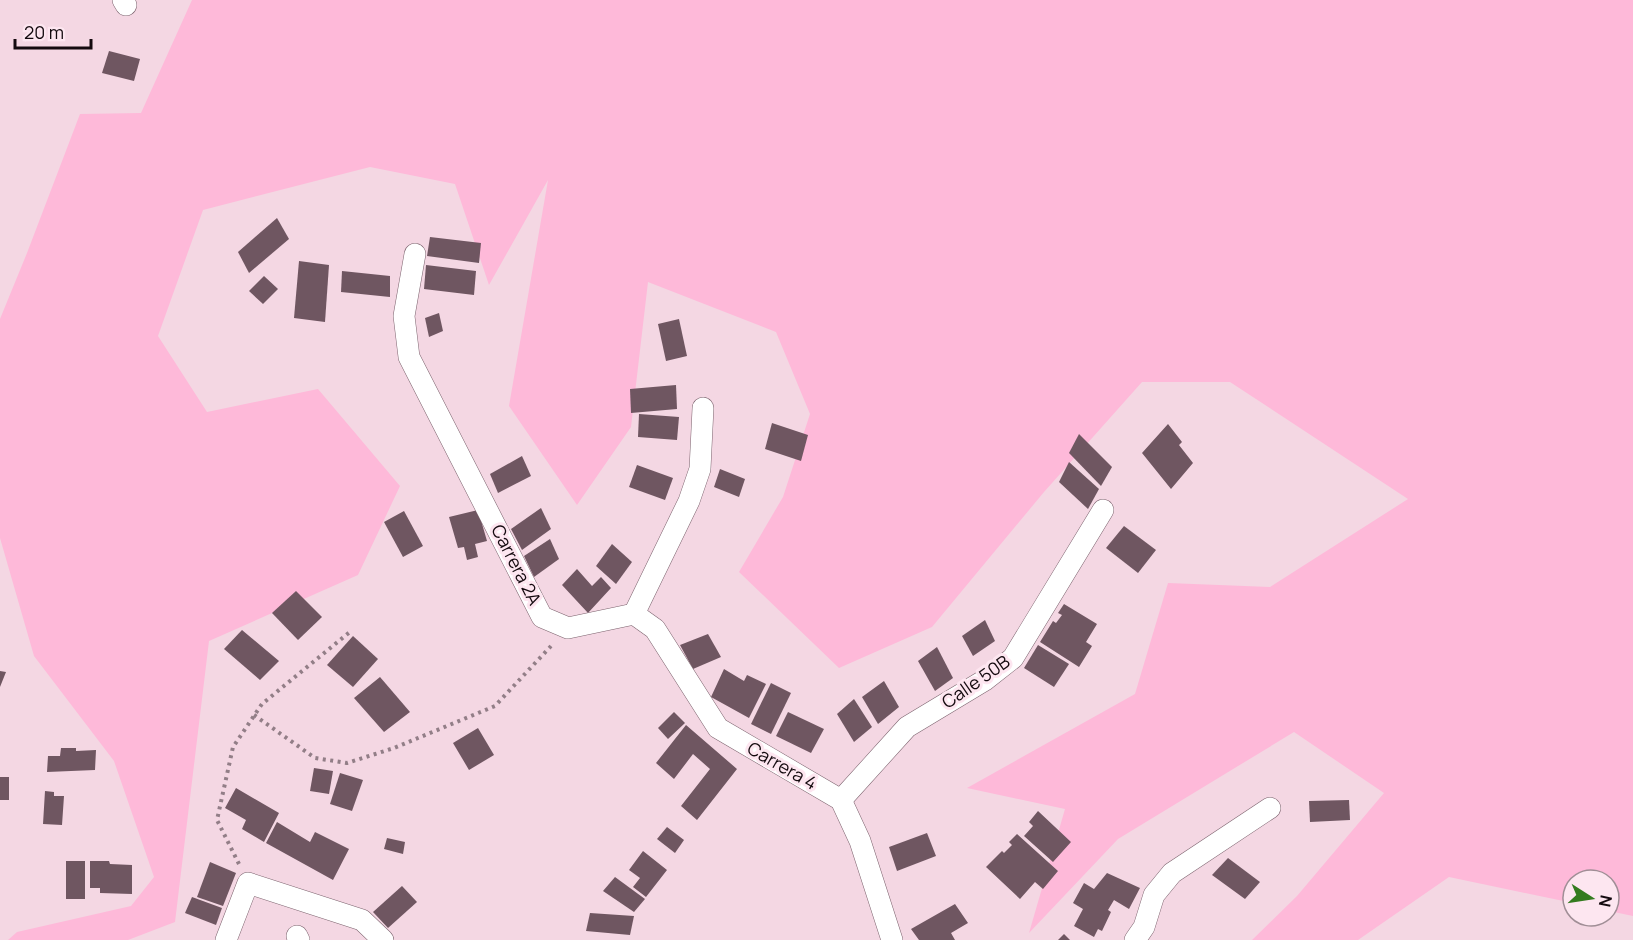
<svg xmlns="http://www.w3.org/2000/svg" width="1633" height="940" font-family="Manrope,sans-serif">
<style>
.green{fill:#feb9d9}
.building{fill:#6f5661}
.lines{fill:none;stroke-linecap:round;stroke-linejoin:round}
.street-casing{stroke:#7c636e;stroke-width:22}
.path{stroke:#927e87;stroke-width:4;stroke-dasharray:3 4.5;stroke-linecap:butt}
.street{stroke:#fff;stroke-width:21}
.labels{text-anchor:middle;stroke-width:6;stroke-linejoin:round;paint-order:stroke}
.street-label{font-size:18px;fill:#140a0f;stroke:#fde6f0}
</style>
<rect width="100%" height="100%" fill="#f4d7e3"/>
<path class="green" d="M192 0H1633V916L1609 911V880H1573V903L1449 877 1358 940H1252L1297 896 1384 793 1294 732 1118 839 1029 933 1065 809 967 788 1135 694 1168 583 1270 587 1408 499 1230 382H1142L1044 492 932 627 839 668 739 572 783 497 810 414 776 332 648 282 631 427 577 505 509 406 548 180 489 285 455 184 370 167 203 210 158 336 207 412 318 389 400 486 358 575 209 641 175 922 128 940H8L17 932 131 906 154 877 114 761 34 656 0 538V319L27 253 80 114 141 113Z"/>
<g class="building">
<path d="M109 51 140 59 134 81 102 73Z"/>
<path d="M277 218 289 239 249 273 238 252Z"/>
<path d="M430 237 481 243 479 263 427 256Z"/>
<path d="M299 261 329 265 325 322 294 318Z"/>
<path d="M426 265 476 271 474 295 424 289Z"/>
<path d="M342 271 390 276V297L341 292Z"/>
<path d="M264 276 278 289 263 304 249 291Z"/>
<path d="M439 313 443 331 429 337 425 318Z"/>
<path d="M679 319 687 356 666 361 658 324Z"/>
<path d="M676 385 677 409 631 413 630 389Z"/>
<path d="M639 414 679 417 677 440 638 437Z"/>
<path d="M772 423 808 435 801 461 765 449Z"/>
<path d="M1168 424 1182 442 1179 445 1193 463 1171 489 1142 453Z"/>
<path d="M1079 434 1112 467 1101 486 1069 453Z"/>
<path d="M522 456 531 476 498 493 490 474Z"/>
<path d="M1069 462 1099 489 1088 509 1059 482Z"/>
<path d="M637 465 673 478 665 500 629 487Z"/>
<path d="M720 469 745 479 739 497 714 487Z"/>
<path d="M541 508 551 529 522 550 511 529Z"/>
<path d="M478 510 487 541 475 544 478 557 467 560 464 547 458 548 449 517Z"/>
<path d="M404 511 423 546 403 557 384 522Z"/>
<path d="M1124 526 1156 550 1138 573 1106 548Z"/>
<path d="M550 539 559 559 534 577 524 556Z"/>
<path d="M612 544 632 562 616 584 596 566Z"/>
<path d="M577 569 592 586 601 577 611 588 588 613 562 585Z"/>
<path d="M296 591 322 617 298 640 272 613Z"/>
<path d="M1064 604 1097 624 1086 642 1092 646 1079 667 1040 642 1053 621 1056 623 1062 615 1058 613Z"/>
<path d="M985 620 995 641 973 656 962 636Z"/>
<path d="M242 630 279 661 260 680 224 649Z"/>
<path d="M708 634 721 657 693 669 680 645Z"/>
<path d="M353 636 378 659 353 687 327 665Z"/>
<path d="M1038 645 1069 664 1054 687 1024 668Z"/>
<path d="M937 647 953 678 935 691 918 661Z"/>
<path d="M724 669 744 681 747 675 766 684 749 718 711 697Z"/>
<path d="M0 671 6 672 0 687Z"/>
<path d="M380 677 410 712 384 732 354 698Z"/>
<path d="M884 681 899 707 878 724 862 697Z"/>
<path d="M771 683 791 693 771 734 751 724Z"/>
<path d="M854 699 872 727 854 742 837 714Z"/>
<path d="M674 712 685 723 668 739 658 728Z"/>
<path d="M788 712 824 729 811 753 776 736Z"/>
<path d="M686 725 737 769 697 820 681 806 710 769 693 754 674 779 656 763Z"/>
<path d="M478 728 494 755 469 770 453 743Z"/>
<path d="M61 748H76V751L96 750 95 770 47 772 48 756H60Z"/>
<path d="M314 768 333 771 329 794 310 791Z"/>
<path d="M340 773 363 780 352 811 330 804Z"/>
<rect x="0" y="777" width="9" height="23"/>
<path d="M236 788 279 813 264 842 242 829 246 820 225 808Z"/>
<path d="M45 791 54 792V796H64L62 825 43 824Z"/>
<path d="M1349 800 1350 820 1310 822 1309 801Z"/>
<path d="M1038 811 1071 842 1053 862 1024 836 1033 826 1029 822Z"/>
<path d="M277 822 310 842 315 832 349 849 333 880 266 843Z"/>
<path d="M667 827 684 840 675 853 657 839Z"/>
<path d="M927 833 936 856 897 871 889 847Z"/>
<path d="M1017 834 1058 871 1043 889 1035 882 1020 899 986 867 1002 851 1004 853 1012 845 1009 842Z"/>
<path d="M387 838 405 842 403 854 384 849Z"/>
<path d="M643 851 667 870 646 897 633 887 640 878 629 870Z"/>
<path d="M1228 858 1260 882 1245 899 1212 875Z"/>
<rect x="66" y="861" width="19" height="38"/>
<path d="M90 861H109L110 864 132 865V894L100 893V888H90Z"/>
<path d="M210 862 236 873 223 906 197 897Z"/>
<path d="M1107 873 1140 888 1129 909 1114 900 1108 910 1111 912 1102 931 1098 929 1094 937 1074 926 1083 909 1073 903 1084 883 1094 889Z"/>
<path d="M615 877 645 899 634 912 603 891Z"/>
<path d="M402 886 417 902 388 928 373 912Z"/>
<path d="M192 897 222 908 216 925 185 913Z"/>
<path d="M955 904 968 923 951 933 955 940H919L911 929Z"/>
<path d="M590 913 634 916 630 935 586 931Z"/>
<path d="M1064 934 1070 940H1058Z"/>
</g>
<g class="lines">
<g class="street-casing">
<g id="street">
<path d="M123 0 126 5"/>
<path d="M415 254 404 316 409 357 542 617 568 628 634 614"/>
<path d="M634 614 655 629 718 728 841 800 860 841 892 940"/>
<path d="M634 614 689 501 700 469 703 408"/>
<path d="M841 800 907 727 985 680 1013 658 1103 510"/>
<path d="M297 936 299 940"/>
<path d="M226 940 248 883 362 920 383 940"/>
<path d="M1135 940 1144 927 1154 895 1172 873 1270 808"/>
</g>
</g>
<g class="path">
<path d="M254 715 315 758 347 763 394 748 495 706 551 646"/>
<path d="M239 864 217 820 233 747 262 704 351 631"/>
</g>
<use href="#street" class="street"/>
</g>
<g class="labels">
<g class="street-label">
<text transform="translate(516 565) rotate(63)" y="6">Carrera 2A</text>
<text transform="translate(976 682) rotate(-35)" y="6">Calle 50B</text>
<text transform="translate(782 766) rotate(30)" y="6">Carrera 4</text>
</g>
</g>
<g transform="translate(1591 898) rotate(102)"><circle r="28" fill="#fde6f0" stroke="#a08e96" stroke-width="1.5"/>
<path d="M0-4.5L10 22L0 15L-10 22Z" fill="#347b1f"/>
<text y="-9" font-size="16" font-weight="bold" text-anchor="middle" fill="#140a0f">N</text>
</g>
<path d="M15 39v9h76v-9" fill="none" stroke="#140a0f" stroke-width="3"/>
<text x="24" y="39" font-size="18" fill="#140a0f" stroke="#fde6f0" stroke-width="4.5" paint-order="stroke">20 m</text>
</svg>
